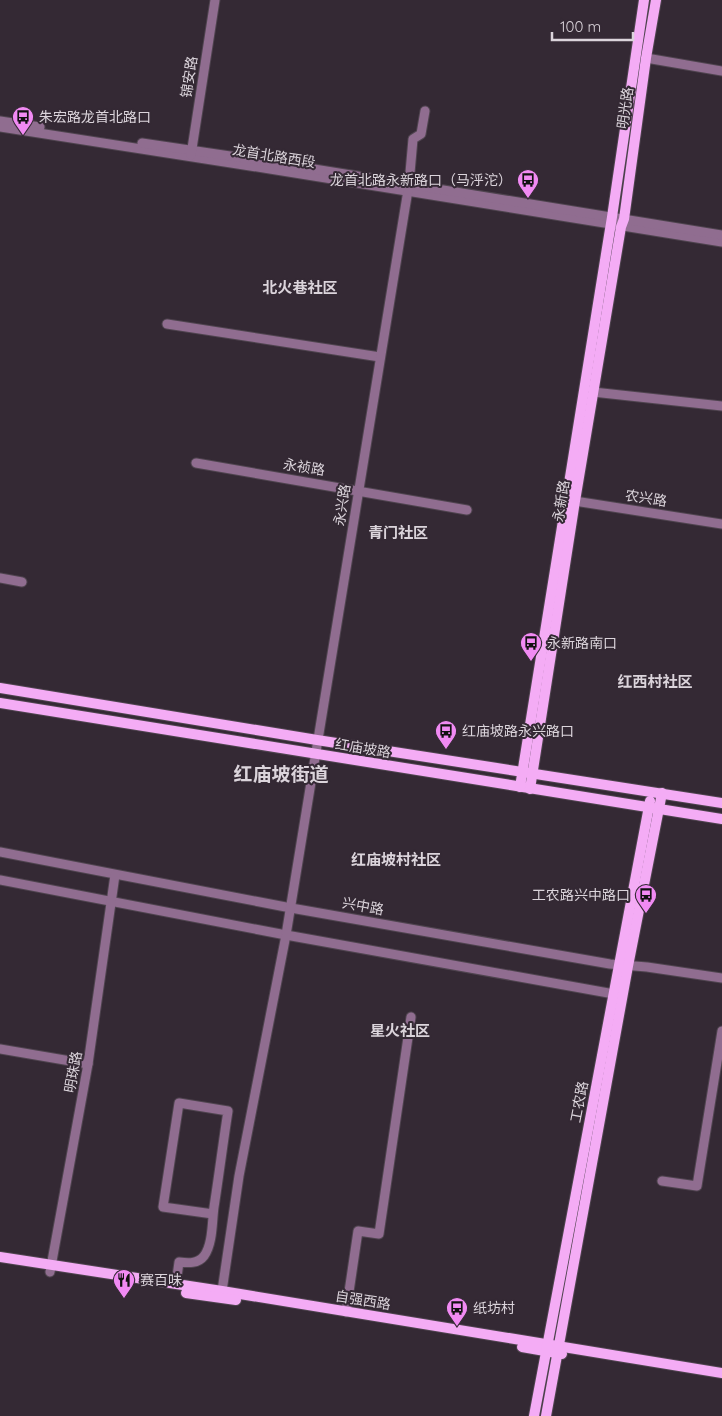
<svg xmlns="http://www.w3.org/2000/svg" width="722" height="1416" font-family="Quicksand,'Noto Sans SC',sans-serif">
<style>
.lines{fill:none;stroke-linecap:round;stroke-linejoin:round}
.minor-casing{stroke:#4f444f;stroke-width:11}
.major-casing{stroke:#4f444f;stroke-width:12}
.minor{stroke:#906d90;stroke-width:9}
.major{stroke:#f4acf5;stroke-width:10}
.labels{text-anchor:middle;stroke-width:4;stroke-linejoin:round;paint-order:stroke}
.street-label{font-size:14px;fill:#dbd4db;stroke:#342934}
.poi-label{font-size:14px;fill:#dbd4db;stroke:#342934;text-anchor:start}
.neighbourhood-label{font-size:15px;font-weight:bold;fill:#dbd4db;stroke:#342934}
.district-label{font-size:19px;font-weight:bold;fill:#dbd4db;stroke:#342934}
</style>
<rect width="100%" height="100%" fill="#342934"/>
<g class="lines">
<g class="minor-casing">
<g id="minor">
<path d="M646 58 722 71"/>
<path d="M0 121 40 127"/>
<path d="M0 127 270 169 722 242"/>
<path d="M142 143 271 162 722 235"/>
<path d="M191 155 215 0"/>
<path d="M167 324 380 357"/>
<path d="M593 392 722 406"/>
<path d="M196 463 467 510"/>
<path d="M568 500 722 524"/>
<path d="M0 578 22 582"/>
<path d="M0 852 291 908 610 964 647 967 722 978"/>
<path d="M0 880 286 935 614 994"/>
<path d="M0 1049 88 1064"/>
<path d="M662 1181 697 1186 722 1031"/>
<path d="M50 1272 88 1064 115 875"/>
<path d="M176 1284 179 1262C188 1263 198 1264 204 1256 213 1244 212 1221 214 1207 219 1175 223 1143 228 1111L179 1103 163 1207 213 1214"/>
<path d="M222 1291 239 1176 286 935 409 184 413 139 421 134 425 111"/>
<path d="M346 1312 358 1231 379 1234 411 1017"/>
</g>
</g>
<g class="major-casing">
<g id="major">
<path d="M0 688 317 740 722 803"/>
<path d="M0 703 722 819"/>
<path d="M520 787 612 217 644 0"/>
<path d="M530 789 575 501 621 227 624 219 646 58 656 0"/>
<path d="M0 1257 222 1291 722 1373"/>
<path d="M186 1293 236 1300"/>
<path d="M522 1347 562 1354"/>
<path d="M534 1416 650 801"/>
<path d="M546 1416 628 966 662 793"/>
</g>
</g>
<use href="#minor" class="minor"/>
<use href="#major" class="major"/>
</g>
<defs>
<g id="bus-pin" transform="scale(1.125)"><path d="M0 17L-7.5 6A9.5 9.5 0 1 1 7.5 6Z" fill="#f18af3" stroke="#342934"/><path d="M-5-6H5V4H4V6H2V4H-2V6H-4V4H-5ZM-3.5-4V0h7V-4ZM-3.5 1.2v1.5H-2V1.2ZM2 1.2v1.5H3.5V1.2Z" fill="#111"/></g>
<g id="restaurant-pin" transform="scale(1.125)"><path d="M0 17L-7.5 6A9.5 9.5 0 1 1 7.5 6Z" fill="#f18af3" stroke="#342934"/><path d="M-5-6h1v4h1v-4h1v4h1v-4h1v5L-1.5 .5V6h-2V.5L-5-1ZM5-6V6H3V1.5H1.5Q1.5-4 5-6Z" fill="#111"/></g>
</defs>
<g fill-rule="evenodd">
<use href="#bus-pin" x="23" y="117"/>
<use href="#bus-pin" x="528" y="180"/>
<use href="#bus-pin" x="531" y="643"/>
<use href="#bus-pin" x="446" y="731"/>
<use href="#bus-pin" x="646" y="895"/>
<use href="#restaurant-pin" x="124" y="1280"/>
<use href="#bus-pin" x="457" y="1308"/>
</g>
<g class="labels">
<g class="street-label">
<text transform="translate(189 77) rotate(-81)" y="5">锦安路</text>
<text transform="translate(625 108) rotate(-82)" y="5">明光路</text>
<text transform="translate(274 156) rotate(9)" y="5">龙首北路西段</text>
<text transform="translate(304 467) rotate(9)" y="5">永祯路</text>
<text transform="translate(646 498) rotate(9)" y="5">农兴路</text>
<text transform="translate(561 501) rotate(-81)" y="5">永新路</text>
<text transform="translate(342 505) rotate(-81)" y="5">永兴路</text>
<text transform="translate(363 748) rotate(9)" y="5">红庙坡路</text>
<text transform="translate(363 906) rotate(10)" y="5">兴中路</text>
<text transform="translate(73 1072) rotate(-80)" y="5">明珠路</text>
<text transform="translate(579 1102) rotate(-79)" y="5">工农路</text>
<text transform="translate(363 1300) rotate(9)" y="5">自强西路</text>
</g>
<g class="poi-label">
<text x="39" y="122">朱宏路龙首北路口</text>
<text x="512" y="185" text-anchor="end">龙首北路永新路口（马泘沱）</text>
<text x="547" y="648">永新路南口</text>
<text x="462" y="736">红庙坡路永兴路口</text>
<text x="630" y="900" text-anchor="end">工农路兴中路口</text>
<text x="140" y="1285">赛百味</text>
<text x="473" y="1313">纸坊村</text>
</g>
<g class="neighbourhood-label">
<text x="300" y="293">北火巷社区</text>
<text x="398" y="538">青门社区</text>
<text x="655" y="687">红西村社区</text>
<text x="396" y="865">红庙坡村社区</text>
<text x="400" y="1036">星火社区</text>
</g>
<g class="district-label">
<text x="281" y="781">红庙坡街道</text>
</g>
</g>
<path d="M552 32v8h81v-8" fill="none" stroke="#dbd4db" stroke-width="2.5"/>
<text x="560" y="32" font-size="15" fill="#dbd4db" stroke="#342934" stroke-width="4" paint-order="stroke">100 m</text>
</svg>
